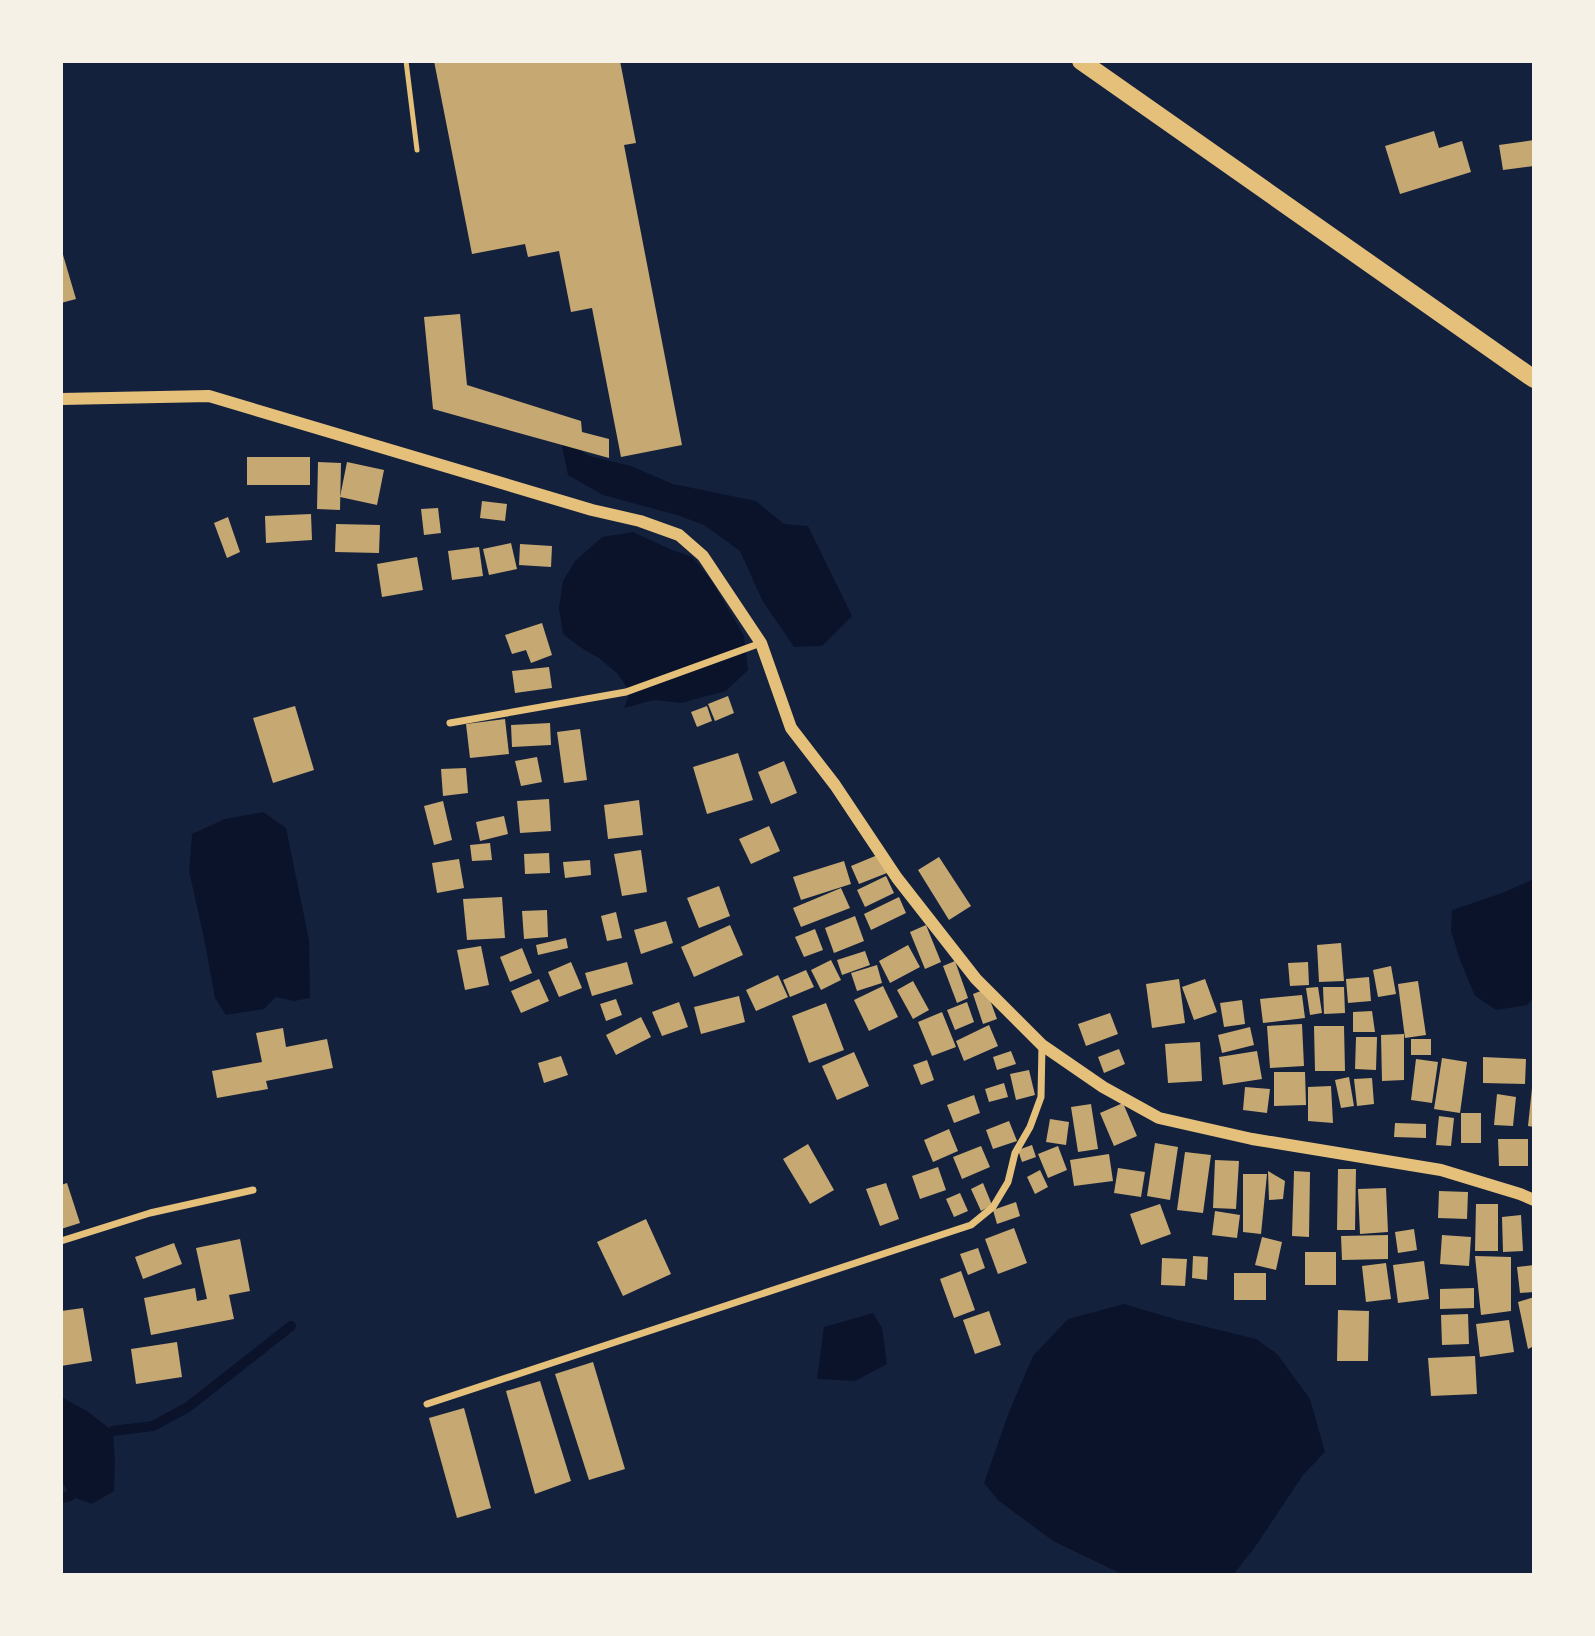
<svg xmlns="http://www.w3.org/2000/svg" width="1595" height="1636" font-family="'DejaVu Sans',sans-serif">
<style>
.water{fill:#0b132b}
.lines{fill:none;stroke-linecap:round;stroke-linejoin:round}
.stream{stroke:#0b132b;stroke-width:10}
.building{fill:#c6a872}
.service{stroke:#e5c07b;stroke-width:5}
.minor{stroke:#e5c07b;stroke-width:7}
.tertiary{stroke:#e5c07b;stroke-width:12}
.primary{stroke:#e5c07b;stroke-width:18}
</style>
<rect width="100%" height="100%" fill="#14213d"/>
<g class="water">
<path d="M560 436 589 456 631 466 673 484 756 501 784 524 808 526 852 616 822 646 794 647 762 600 740 551 704 525 677 515 603 495 568 475Z"/>
<path d="M633 532 672 550 692 557 712 581 744 636 748 670 726 691 703 697 682 703 654 700 624 708 630 692 618 674 599 658 580 647 563 634 559 608 563 581 575 561 602 537Z"/>
<path d="M263 812 286 828 309 940 310 998 294 1001 276 997 264 1009 226 1015 215 998 204 938 189 871 192 834 225 819Z"/>
<path d="M1534 879V997L1527 1005 1496 1010 1475 996 1460 960 1451 931 1452 910 1502 893Z"/>
<path d="M1124 1304 1178 1320 1256 1339 1277 1354 1310 1399 1325 1452 1303 1475 1255 1547 1233 1575H1124L1053 1541 998 1500 984 1483 1009 1412 1033 1356 1068 1319Z"/>
<path d="M873 1313 882 1328 887 1364 855 1381 817 1379 824 1327Z"/>
<path d="M61 1397 87 1411 113 1431 115 1462 114 1491 92 1504 70 1496 61 1479Z"/>
</g>
<g class="lines">
<g class="stream">
<path d="M113 1431 153 1426 188 1407 291 1326"/>
<path d="M61 1498 70 1496"/>
</g>
</g>
<g class="building">
<path d="M434 61H620L636 143 624 145 682 445 621 457 592 308 571 312 559 251 528 257 525 244 472 254Z"/>
<path d="M1434 131 1439 148 1462 141 1471 172 1400 194 1385 146Z"/>
<path d="M1534 140V166L1503 170 1499 145Z"/>
<path d="M61 248 76 299 61 303Z"/>
<path d="M460 314 467 385 581 421 582 432 609 439V458L433 409 424 317Z"/>
<rect x="247" y="457" width="63" height="28"/>
<path d="M318 462 341 463 340 510 317 509Z"/>
<path d="M347 462 384 470 377 505 340 497Z"/>
<path d="M482 501 507 504 505 521 480 518Z"/>
<path d="M438 508 441 533 424 535 421 509Z"/>
<path d="M311 514 312 540 266 543 265 516Z"/>
<path d="M228 517 240 552 227 558 214 523Z"/>
<path d="M336 524 380 525 379 553 335 552Z"/>
<path d="M511 543 517 569 489 575 483 549Z"/>
<path d="M520 544 552 546 551 567 519 565Z"/>
<path d="M479 547 483 576 452 580 448 551Z"/>
<path d="M417 557 423 590 382 597 377 564Z"/>
<path d="M542 623 552 655 531 663 526 650 512 654 505 635Z"/>
<path d="M549 667 552 688 515 693 512 671Z"/>
<path d="M728 696 734 713 715 721 708 704Z"/>
<path d="M295 706 314 770 273 783 253 718Z"/>
<path d="M707 706 712 721 697 727 691 712Z"/>
<path d="M505 719 509 754 470 758 466 724Z"/>
<path d="M550 723 551 745 512 747 511 725Z"/>
<path d="M580 729 587 780 564 783 557 732Z"/>
<path d="M738 753 753 800 707 814 693 767Z"/>
<path d="M537 757 542 782 521 786 515 761Z"/>
<path d="M784 761 797 793 771 804 758 772Z"/>
<path d="M466 768 468 793 443 796 441 769Z"/>
<path d="M549 799 551 831 520 833 517 801Z"/>
<path d="M639 800 643 835 608 839 604 805Z"/>
<path d="M443 801 452 840 434 845 424 806Z"/>
<path d="M504 816 508 834 480 841 476 822Z"/>
<path d="M769 826 780 851 751 864 739 839Z"/>
<path d="M490 843 492 860 472 861 470 845Z"/>
<path d="M641 850 647 892 622 896 614 854Z"/>
<path d="M549 853 550 873 525 874 524 854Z"/>
<path d="M880 854 887 873 859 884 851 866Z"/>
<path d="M939 857 971 906 949 920 918 870Z"/>
<path d="M459 859 464 888 437 893 432 863Z"/>
<path d="M590 860 591 875 565 878 563 862Z"/>
<path d="M844 861 851 884 801 900 793 877Z"/>
<path d="M886 876 894 893 865 907 857 890Z"/>
<path d="M719 886 730 916 699 928 687 898Z"/>
<path d="M841 888 850 908 801 927 793 908Z"/>
<path d="M502 897 505 938 467 940 463 899Z"/>
<path d="M899 897 906 913 871 930 864 914Z"/>
<path d="M547 910 548 937 524 939 522 911Z"/>
<path d="M616 912 622 938 607 941 601 916Z"/>
<path d="M855 916 864 941 834 953 825 928Z"/>
<path d="M666 921 673 943 641 954 634 930Z"/>
<path d="M730 925 743 955 694 977 681 947Z"/>
<path d="M926 925 941 962 925 969 910 932Z"/>
<path d="M815 929 823 950 804 957 795 937Z"/>
<path d="M566 938 568 948 538 955 536 945Z"/>
<path d="M1341 943 1344 981 1319 982 1317 945Z"/>
<path d="M908 945 920 967 890 983 879 961Z"/>
<path d="M481 946 489 985 465 990 457 950Z"/>
<path d="M522 948 532 973 510 982 500 957Z"/>
<path d="M865 951 870 965 842 975 837 960Z"/>
<path d="M831 960 841 980 821 990 811 970Z"/>
<path d="M955 961 968 998 957 1003 943 966Z"/>
<path d="M571 962 582 988 559 997 548 972Z"/>
<path d="M627 962 633 984 592 996 585 973Z"/>
<path d="M1308 962 1309 985 1290 986 1288 963Z"/>
<path d="M877 965 882 983 857 991 851 973Z"/>
<path d="M1391 966 1396 994 1378 997 1373 970Z"/>
<path d="M806 970 814 987 790 997 783 980Z"/>
<path d="M778 975 788 997 756 1011 746 990Z"/>
<path d="M1369 977 1371 1001 1348 1003 1346 979Z"/>
<path d="M539 979 549 1001 521 1013 511 991Z"/>
<path d="M1179 979 1185 1023 1152 1028 1146 984Z"/>
<path d="M1205 979 1217 1012 1194 1020 1182 987Z"/>
<path d="M913 981 929 1010 913 1019 897 990Z"/>
<path d="M1418 981 1426 1035 1405 1038 1398 984Z"/>
<path d="M883 986 898 1017 869 1031 854 1000Z"/>
<path d="M1318 987 1322 1013 1310 1015 1306 988Z"/>
<path d="M1323 987H1344L1345 1013 1324 1014Z"/>
<path d="M986 989 997 1019 983 1024 973 994Z"/>
<path d="M1302 995 1305 1018 1263 1023 1260 999Z"/>
<path d="M739 996 745 1022 701 1034 694 1007Z"/>
<path d="M616 999 622 1015 606 1021 600 1004Z"/>
<path d="M1242 1000 1245 1024 1224 1027 1220 1003Z"/>
<path d="M679 1002 688 1027 662 1036 652 1012Z"/>
<path d="M967 1002 974 1022 955 1030 947 1010Z"/>
<path d="M826 1003 844 1050 809 1063 792 1016Z"/>
<path d="M1372 1011 1375 1032H1353V1012Z"/>
<path d="M942 1012 956 1047 932 1056 918 1022Z"/>
<path d="M1110 1013 1118 1034 1086 1046 1078 1024Z"/>
<path d="M641 1017 651 1037 616 1055 606 1035Z"/>
<path d="M1302 1024 1304 1066 1270 1068 1267 1026Z"/>
<path d="M989 1025 998 1046 964 1061 956 1041Z"/>
<path d="M1314 1026H1344L1345 1071H1315Z"/>
<path d="M1250 1027 1254 1045 1222 1053 1218 1035Z"/>
<path d="M283 1028 286 1047 327 1039 333 1068 266 1081 268 1089 217 1098 212 1071 262 1062 256 1033Z"/>
<path d="M1404 1034V1080L1382 1081 1381 1035Z"/>
<path d="M1356 1037H1377L1376 1070 1355 1069Z"/>
<rect x="1411" y="1039" width="20" height="16"/>
<path d="M1200 1042 1202 1081 1168 1083 1165 1044Z"/>
<path d="M1119 1049 1125 1064 1104 1073 1098 1057Z"/>
<path d="M1011 1051 1016 1064 997 1070 993 1057Z"/>
<path d="M1257 1051 1262 1079 1223 1085 1219 1057Z"/>
<path d="M854 1052 869 1086 837 1100 822 1066Z"/>
<path d="M561 1056 568 1075 544 1083 538 1063Z"/>
<path d="M1483 1057 1526 1059 1525 1084 1483 1083Z"/>
<path d="M1442 1058 1467 1062 1460 1113 1434 1109Z"/>
<path d="M1416 1059 1438 1062 1432 1103 1411 1100Z"/>
<path d="M927 1060 934 1080 921 1085 913 1065Z"/>
<path d="M1029 1070 1035 1095 1016 1100 1010 1074Z"/>
<path d="M1274 1072H1305L1306 1105 1274 1106Z"/>
<path d="M1349 1077 1354 1106 1341 1108 1335 1080Z"/>
<path d="M1372 1078 1374 1104 1357 1106 1354 1079Z"/>
<path d="M1004 1083 1008 1097 989 1102 985 1089Z"/>
<path d="M1331 1086 1333 1123 1308 1121V1087Z"/>
<path d="M1245 1087 1270 1089 1267 1113 1243 1110Z"/>
<path d="M1532 1088H1534V1127L1528 1126Z"/>
<path d="M1497 1094 1516 1097 1513 1126 1494 1125Z"/>
<path d="M974 1095 980 1113 954 1123 947 1105Z"/>
<path d="M1123 1103 1137 1136 1114 1146 1100 1113Z"/>
<path d="M1091 1104 1098 1149 1078 1152 1071 1107Z"/>
<rect x="1461" y="1113" width="20" height="30"/>
<path d="M1439 1116 1454 1118 1451 1146 1436 1145Z"/>
<path d="M1050 1119 1069 1122 1066 1145 1046 1142Z"/>
<path d="M1009 1121 1017 1141 993 1149 986 1130Z"/>
<path d="M1395 1123 1426 1124V1138L1394 1137Z"/>
<path d="M949 1129 958 1151 933 1162 924 1140Z"/>
<path d="M1498 1139H1528V1166H1499Z"/>
<path d="M1155 1143 1178 1147 1170 1200 1147 1196Z"/>
<path d="M808 1144 834 1190 810 1204 783 1159Z"/>
<path d="M1032 1145 1036 1157 1022 1162 1018 1150Z"/>
<path d="M981 1146 990 1167 962 1179 953 1157Z"/>
<path d="M1058 1146 1067 1170 1048 1178 1038 1154Z"/>
<path d="M1185 1152 1211 1155 1203 1213 1177 1210Z"/>
<path d="M1109 1154 1113 1181 1074 1186 1070 1160Z"/>
<path d="M1215 1160 1239 1161 1236 1209 1213 1208Z"/>
<path d="M938 1167 946 1190 920 1199 912 1176Z"/>
<path d="M1118 1168 1145 1172 1141 1197 1114 1193Z"/>
<path d="M1338 1169H1356L1355 1230H1337Z"/>
<path d="M1040 1170 1048 1187 1035 1194 1027 1177Z"/>
<path d="M1268 1171 1285 1181 1283 1199 1269 1200Z"/>
<path d="M1294 1171 1310 1172 1309 1237 1292 1236Z"/>
<path d="M1243 1174H1267L1261 1234 1243 1232Z"/>
<path d="M67 1183 80 1223 61 1229V1185Z"/>
<path d="M886 1183 899 1219 880 1226 866 1189Z"/>
<path d="M983 1183 992 1205 981 1211 971 1189Z"/>
<path d="M1386 1188 1388 1232 1360 1234 1358 1189Z"/>
<path d="M1439 1191 1468 1192 1467 1219 1438 1218Z"/>
<path d="M960 1193 968 1211 954 1217 946 1199Z"/>
<path d="M1016 1202 1020 1216 997 1224 993 1210Z"/>
<path d="M1160 1204 1171 1234 1141 1245 1130 1214Z"/>
<path d="M1476 1204H1498V1251H1475Z"/>
<path d="M1215 1211 1240 1215 1237 1238 1212 1235Z"/>
<path d="M1521 1215 1523 1251 1503 1252 1502 1217Z"/>
<path d="M646 1219 671 1274 623 1296 597 1242Z"/>
<path d="M1014 1228 1027 1263 998 1274 985 1239Z"/>
<path d="M1414 1229 1417 1250 1398 1253 1395 1232Z"/>
<path d="M1388 1235V1259L1342 1260 1341 1236Z"/>
<path d="M1442 1235 1471 1237 1469 1266 1440 1264Z"/>
<path d="M1262 1237 1282 1242 1276 1270 1255 1265Z"/>
<path d="M240 1239 250 1291 229 1295 234 1319 151 1335 144 1298 195 1288 197 1301 207 1299 196 1248Z"/>
<path d="M174 1243 182 1264 143 1279 135 1257Z"/>
<path d="M978 1248 985 1268 968 1275 960 1254Z"/>
<rect x="1305" y="1252" width="31" height="33"/>
<path d="M1193 1256 1208 1257 1207 1280 1192 1278Z"/>
<path d="M1475 1256 1511 1257V1311L1481 1315Z"/>
<path d="M1162 1258 1187 1259 1185 1286 1161 1285Z"/>
<path d="M1424 1261 1429 1299 1398 1303 1393 1265Z"/>
<path d="M1386 1263 1391 1299 1366 1302 1362 1266Z"/>
<path d="M1534 1265V1292L1520 1293 1517 1267Z"/>
<path d="M961 1271 975 1310 954 1318 940 1279Z"/>
<rect x="1234" y="1273" width="32" height="27"/>
<path d="M1474 1288V1308L1440 1309V1289Z"/>
<path d="M1534 1297V1346L1528 1349 1518 1302Z"/>
<path d="M83 1308 92 1361 61 1366V1311Z"/>
<path d="M1338 1310 1369 1311 1368 1361H1337Z"/>
<path d="M989 1311 1001 1345 975 1354 963 1320Z"/>
<path d="M1468 1314 1469 1344 1442 1345 1441 1315Z"/>
<path d="M1509 1320 1514 1352 1480 1357 1476 1324Z"/>
<path d="M177 1342 182 1377 136 1384 131 1349Z"/>
<path d="M1475 1356 1477 1394 1431 1396 1428 1358Z"/>
<path d="M593 1362 625 1469 589 1480 555 1374Z"/>
<path d="M540 1381 571 1481 535 1494 506 1391Z"/>
<path d="M464 1408 491 1508 457 1518 429 1418Z"/>
</g>
<g class="lines">
<path class="service" d="M406 61 417 150"/>
<g class="minor">
<path d="M450 723 626 692 761 643"/>
<path d="M61 1241 150 1213 253 1190"/>
<path d="M427 1404 971 1225 993 1207 1008 1182 1015 1153 1030 1127 1041 1097 1042 1045"/>
</g>
<path class="tertiary" d="M61 399 209 396 592 510 640 521 679 535 703 556 761 643 791 728 835 785 897 878 976 979 1042 1045 1103 1087 1159 1118 1252 1139 1441 1170 1520 1194 1534 1200"/>
<path class="primary" d="M1081 61 1534 379"/>
</g>
<rect width="1595" height="1636" fill="none" stroke="#f6f1e7" stroke-width="126"/>
</svg>
